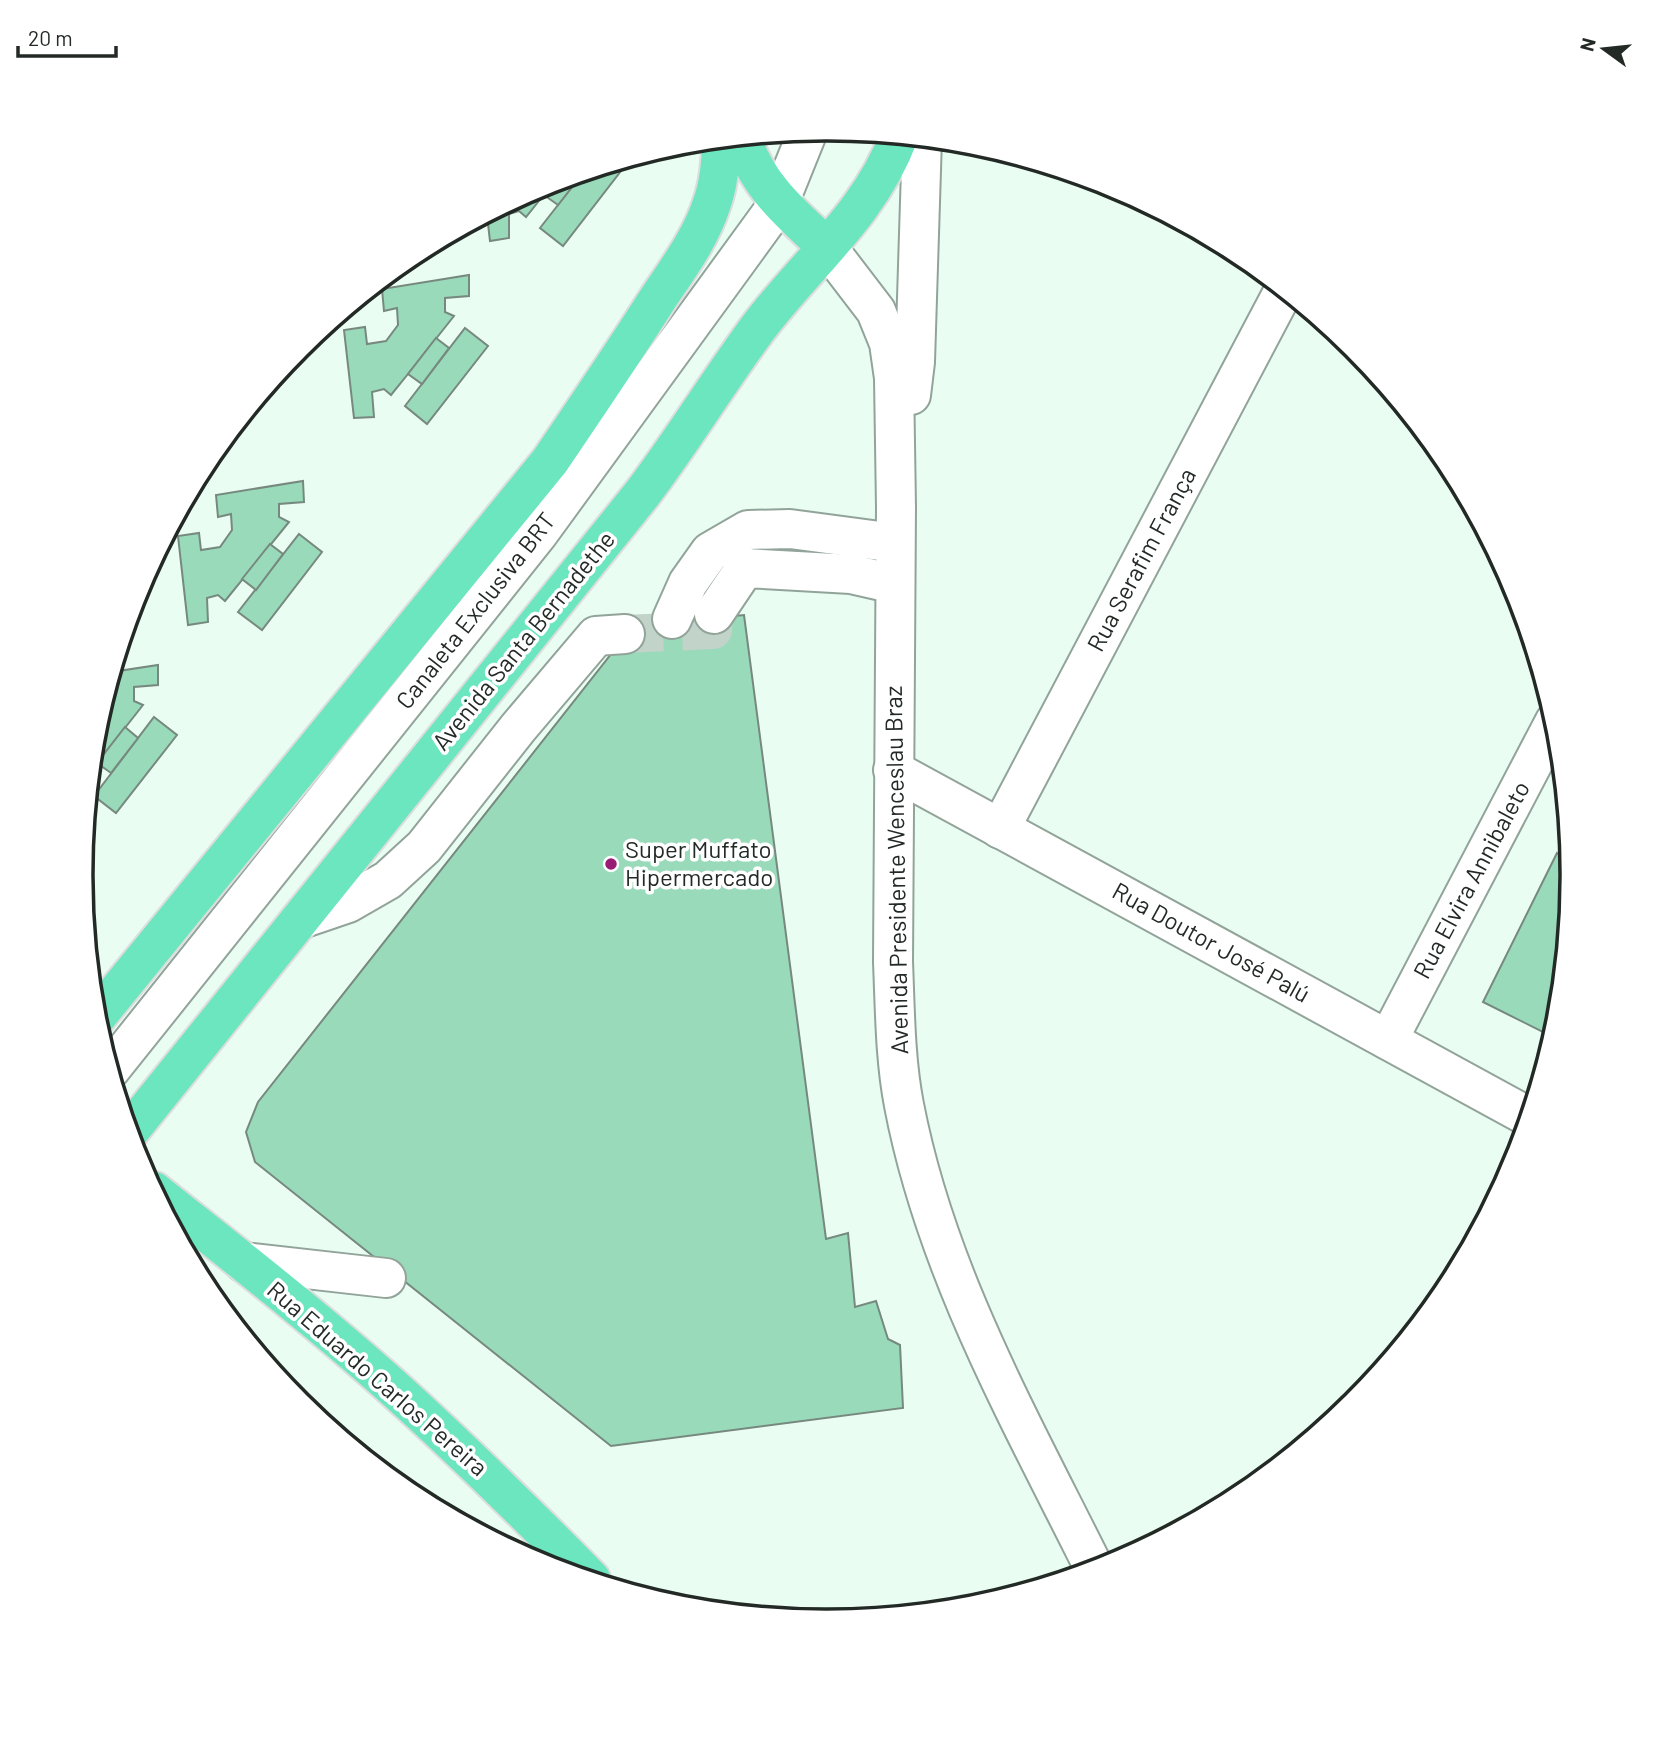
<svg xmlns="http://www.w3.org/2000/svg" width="1653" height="1750" font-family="Barlow,sans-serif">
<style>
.building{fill:#98dab9;stroke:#77897f;stroke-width:2}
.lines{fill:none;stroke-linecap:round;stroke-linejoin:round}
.minor-tunnel{stroke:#c2d3ca;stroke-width:38;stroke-dasharray:38 19;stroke-linecap:butt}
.minor-casing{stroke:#92a49a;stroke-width:42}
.major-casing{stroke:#dcdddc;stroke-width:42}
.minor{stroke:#fff;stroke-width:38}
.major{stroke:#6be6bf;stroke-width:38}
.poi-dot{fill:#981c75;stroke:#fff;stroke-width:2.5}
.labels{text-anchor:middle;stroke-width:7;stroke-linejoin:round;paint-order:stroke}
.street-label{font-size:24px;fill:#232a26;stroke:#fff}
.poi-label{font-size:24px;fill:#232a26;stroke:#fff;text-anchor:start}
.rim{fill:none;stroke:#232a26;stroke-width:3.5}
</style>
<rect width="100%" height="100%" fill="#eafdf3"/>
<g class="building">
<path d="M617 163 624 167 563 246 540 228 583 173Z"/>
<path d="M583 173 558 205 544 195 554 182Z"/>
<path d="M554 182 526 217 519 211 509 214V238L490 241 487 215 541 186Z"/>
<path d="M469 275V296L445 298V312L454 316 408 374 391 395 384 389 372 392 374 417 354 418 344 330 365 327 367 344 386 341 398 325 397 308 384 311 382 289Z"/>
<path d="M465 328 488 346 427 424 405 406Z"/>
<path d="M436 338 449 348 422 384 408 374Z"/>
<path d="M303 481 304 502 279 504V517L289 522 225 601 218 595 207 598 208 622 188 625 178 536 199 533 201 550 220 547 232 530 231 514 218 517 216 495Z"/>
<path d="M299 534 322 552 262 630 238 612Z"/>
<path d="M270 544 283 554 256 590 242 579Z"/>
<path d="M744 615 826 1239 848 1233 855 1307 876 1301 888 1339 900 1345 903 1408 611 1446 255 1162 246 1132 258 1102 634 625Z"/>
<path d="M158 665V685L134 687V701L143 705 91 771 95 729 112 672Z"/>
<path d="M154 717 177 735 116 813 94 796Z"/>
<path d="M125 727 138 738 111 773 97 763Z"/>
<path d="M1557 853 1571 861 1572 875 1566 945 1560 970 1562 978 1558 1021 1553 1037 1483 1002Z"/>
</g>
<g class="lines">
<path class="minor-tunnel" d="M625 634 713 630 714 614"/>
<g class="minor-casing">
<g id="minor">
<path d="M827 247 876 311 889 343 894 378 896 508 893 962C895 1009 895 1059 904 1105 936 1272 1020 1419 1095 1570"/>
<path d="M911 395 915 362 922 138"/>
<path d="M714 614 745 568 851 574 895 584"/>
<path d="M672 619 688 583 710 552 748 530 790 529 895 543"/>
<path d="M893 770 1529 1117"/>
<path d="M1000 829 1284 290"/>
<path d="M301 919 348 903 388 880 424 847 518 728 596 636 625 634"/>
<path d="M1388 1040 1555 721"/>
<path d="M110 1070 538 534 779 203 808 131"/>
<path d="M243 1262 386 1278"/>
</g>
</g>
<g class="major-casing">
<g id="major">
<path d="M742 137C756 185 792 215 827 247"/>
<path d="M95 1019 550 461C586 408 622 355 657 300 677 270 701 238 712 203 719 183 721 161 721 139"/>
<path d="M129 1132 642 494C683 440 718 382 758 328 807 263 870 214 899 136"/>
<path d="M154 1191C233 1254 313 1316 388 1383 458 1446 525 1512 591 1579"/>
</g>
</g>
<use href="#minor" class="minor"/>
<use href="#major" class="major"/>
</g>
<circle class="poi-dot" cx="611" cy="864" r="7"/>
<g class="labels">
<g class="street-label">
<text transform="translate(1142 560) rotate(-62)" y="8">Rua Serafim França</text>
<text transform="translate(476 611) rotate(-52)" y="8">Canaleta Exclusiva BRT</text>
<text transform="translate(524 641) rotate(-51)" y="8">Avenida Santa Bernadethe</text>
<text transform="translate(897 870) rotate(-91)" y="8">Avenida Presidente Wenceslau Braz</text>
<text transform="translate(1472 880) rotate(-62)" y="8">Rua Elvira Annibaleto</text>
<text transform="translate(1211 943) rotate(29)" y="8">Rua Doutor José Palú</text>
<text transform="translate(377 1379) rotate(41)" y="8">Rua Eduardo Carlos Pereira</text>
</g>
<g class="poi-label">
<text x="625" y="858">Super Muffato<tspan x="625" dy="28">Hipermercado</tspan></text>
</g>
</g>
<path d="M0 0H1653V1750H0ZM826 141H827A733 733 0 0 1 1560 874V876A733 733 0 0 1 827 1609H826A733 733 0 0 1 93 876V874A733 733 0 0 1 826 141Z" fill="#fff" fill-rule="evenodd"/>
<path class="rim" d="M826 141H827A733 733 0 0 1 1560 874V876A733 733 0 0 1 827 1609H826A733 733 0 0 1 93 876V874A733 733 0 0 1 826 141Z"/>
<g transform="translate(1604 49) rotate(285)" stroke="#ffffff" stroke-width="5" paint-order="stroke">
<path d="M0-5L12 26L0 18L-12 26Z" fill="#232a26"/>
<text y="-10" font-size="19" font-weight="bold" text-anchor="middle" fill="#232a26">N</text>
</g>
<path d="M18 46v10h98v-10" fill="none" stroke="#232a26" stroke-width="3.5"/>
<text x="28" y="46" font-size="21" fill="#232a26" stroke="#ffffff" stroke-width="5" paint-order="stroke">20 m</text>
</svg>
